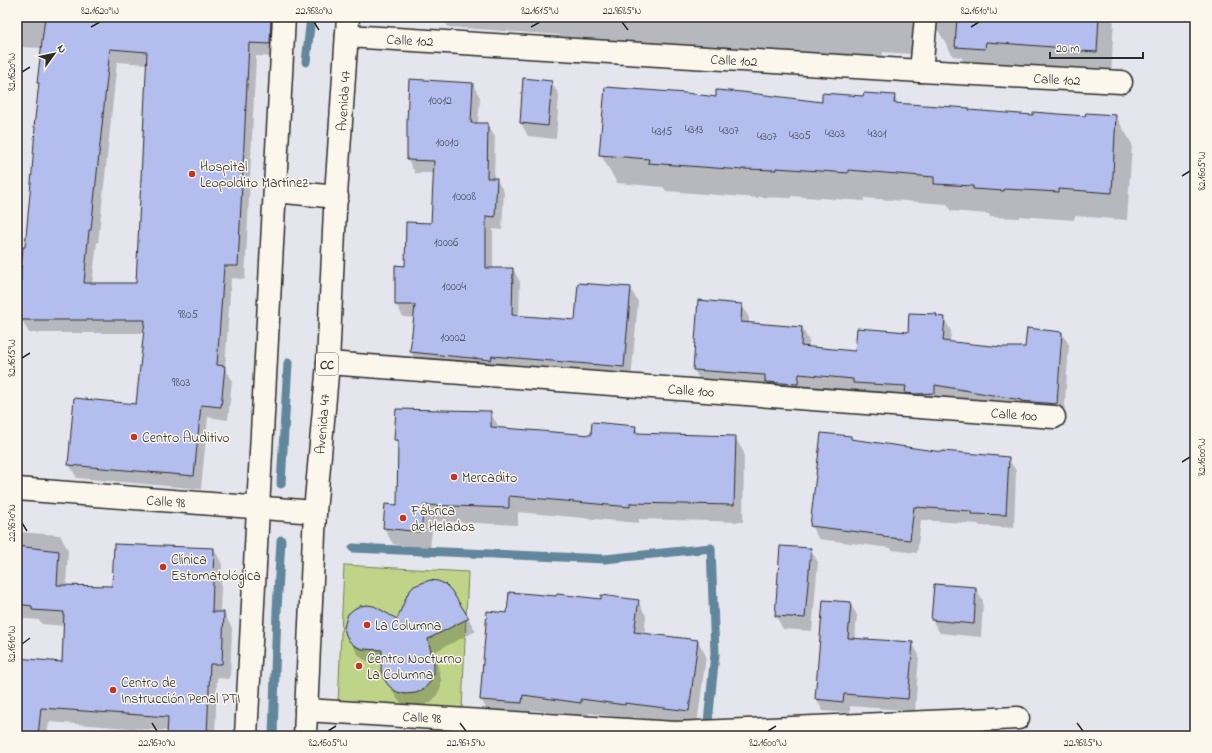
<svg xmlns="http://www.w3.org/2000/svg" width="1212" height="753" font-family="'Indie Flower',sans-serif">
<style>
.green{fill:#bfd489;stroke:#75805a}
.shadow{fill:#0003;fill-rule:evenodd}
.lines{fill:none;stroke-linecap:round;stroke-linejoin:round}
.stream{stroke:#62869b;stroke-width:9}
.building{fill:#b3bdee;stroke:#2b2b2b;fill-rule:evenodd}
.minor-casing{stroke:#2b2b2b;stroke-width:25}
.primary-casing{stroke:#2b2b2b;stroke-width:25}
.minor{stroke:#fbf7ec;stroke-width:22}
.primary{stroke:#fbf7ec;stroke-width:22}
.ticks{fill:none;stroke:#2b2b2b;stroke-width:1.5}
.poi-dot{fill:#c8321e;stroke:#fbf7ec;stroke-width:1.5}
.labels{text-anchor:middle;stroke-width:3;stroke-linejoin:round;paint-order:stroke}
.number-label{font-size:12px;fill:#4d505c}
.shield{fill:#fbf7ec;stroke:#696865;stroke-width:1}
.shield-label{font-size:13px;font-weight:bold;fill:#2b2b2b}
.street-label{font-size:14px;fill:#2b2b2b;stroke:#fbf7ec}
.poi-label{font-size:14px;fill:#2b2b2b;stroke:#fbf7ec;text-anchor:start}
.neatline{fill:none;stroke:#2b2b2b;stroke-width:1.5}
.ticks-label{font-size:10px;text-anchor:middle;fill:#2b2b2b}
</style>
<rect width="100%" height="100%" fill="#e5e6ed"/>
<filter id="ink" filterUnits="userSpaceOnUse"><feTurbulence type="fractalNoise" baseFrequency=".025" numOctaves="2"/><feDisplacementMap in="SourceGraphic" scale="8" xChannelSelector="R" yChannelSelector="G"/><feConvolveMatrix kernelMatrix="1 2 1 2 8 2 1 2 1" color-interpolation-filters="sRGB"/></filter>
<g filter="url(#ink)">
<path class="green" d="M344 565 468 572 462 710 338 704Z"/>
<g class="shadow">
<path d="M17 17H284L277 57 256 56 245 279 231 278 225 368 232 380 228 420 208 417 201 489 77 478 69 464 137 405 144 333H29L22 320 26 248 40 85 38 83 43 48 17 47ZM117 62 147 64 137 284H92L97 242 98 243Z"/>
<path d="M443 17H1114L1111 77 970 72 961 57 953 56 938 30 935 31 926 55 883 52 882 60 743 53 741 49 674 47 672 44 625 42 570 51 560 35 448 27Z"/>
<path d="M524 79 551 82 559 95 556 139 528 136 521 123Z"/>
<path d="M472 84 480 97 478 124H487L495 137 494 179H496L504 192 502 230 493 229V269H513L520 282 519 317 576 321 630 288 638 302 631 380 419 365 411 352 415 318 403 317 396 304 406 267 431 224 434 173H415L408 160Z"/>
<path d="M894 96 899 105 969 109 970 111 1034 116 1086 117 1116 116 1132 144 1127 220 1075 216 1074 220 1020 216V218L990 217 989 214 951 211 947 204 864 198V201L791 196V198L758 197V198L666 191 663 187 617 183 601 155 717 98 823 103 864 97Z"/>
<path d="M742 305 749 318V324L802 328 809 341V348L856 352 909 333 936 315 937 317 944 318 951 331 950 343 1001 348H1026L1062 333 1069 345 1064 416 861 395 859 391 806 387 805 397 701 383 694 370ZM1060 343H1062L1057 409H1055Z"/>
<path d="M490 412 500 429 592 436 635 427 640 435 735 437 744 453 743 522 639 519V523L518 512V525L433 521 430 549 393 544 384 528 398 506 399 446 395 439Z"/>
<path d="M850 437 852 440 943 454 1008 458 1016 471 1014 528 980 526 978 524 921 520 917 553 892 550 891 548 819 539 811 526Z"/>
<path d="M17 532 60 535 68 550 66 586 113 587 214 549 222 564 220 613H224L232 628 230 679 217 678 215 736H169V731L49 722 47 736H17V659L63 663 65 626 42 624 39 620 17 618Z"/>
<path d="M810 549 818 562 812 631 783 629 776 616Z"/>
<path d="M976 588 983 601 981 637 940 633 932 620Z"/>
<path d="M602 600 638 601 646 616 644 634 698 641 706 656 697 725 633 717V719L589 713V717L531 710 530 717 489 714 481 699 508 614Z"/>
<path d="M824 601 850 603 857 615 855 639 912 643 919 655 915 711 850 706V713L823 711 816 699Z"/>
<path d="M468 618 476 631 434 652 441 679V687L437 695 431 702 423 706H414L405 705 398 700 385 679 382 662H370L363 659 358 654 350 641 397 621Z"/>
</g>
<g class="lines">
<g class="stream">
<path d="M306 62 311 17"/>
<path d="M281 484 288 363"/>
<path d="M353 548 605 559 711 548 715 654 708 722"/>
<path d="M273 736 277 610 281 540"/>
</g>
</g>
<g class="building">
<path d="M45 17H271L270 44 249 43 238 266H224L217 365 225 366 221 407 201 405 194 476 68 465 74 398 136 404 145 320H21V270L23 247H25L32 172 35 127H34L39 83H37ZM110 49 147 52 136 283H84L89 230H91Z"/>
<path d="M957 17H1099L1097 52 1066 50V48L986 42 985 49 955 47Z"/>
<path d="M523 78 552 81 548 126 520 123Z"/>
<path d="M409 79 473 83 471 123H488L487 178H497L495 217 486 216V268H513L512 315 575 320 578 283 631 287 624 367 492 356 491 360 410 352 415 305H395V265L405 266 406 222 431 223 434 161 407 160V122Z"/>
<path d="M605 87 686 93 716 97V90L742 92 822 102V93L863 96 864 93 895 95 894 103 969 108V110L1033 115V112L1085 116 1086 113 1116 115 1112 193 1059 189V192L1004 189V191L973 189V186L934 184V177L848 170V173L776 168V170L742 169V170L648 163 649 159 599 155Z"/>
<path d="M698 300 742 304 741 322 802 327 801 346 855 351 857 328 908 332 909 313 937 314 936 316 945 317 943 341 1002 347H1025L1027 328 1062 332 1057 404 1021 401V400L935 385V393L916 394 905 393 906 386 853 383V379L799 374 798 384 765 382V375L693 370Z"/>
<path d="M396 409 491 411V427L591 435 592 422 636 426 635 433 736 436 734 505 630 503V507L509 496V508L424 505 421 532 383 528 385 504 397 505 398 440H394Z"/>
<path d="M821 433 851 436V439L942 452 943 451 1009 457 1006 515 971 514V511L914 507 910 540 883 537V535L810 526Z"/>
<path d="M114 544 214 548 212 612H224L222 664H210L207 736H167L168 717 41 708 38 736H17V658L62 662 64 612 32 610V606L17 604V546L59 551 57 585 112 586Z"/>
<path d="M780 546 811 548 805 618 775 616Z"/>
<path d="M430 580 438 581 445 584 451 590 469 618 428 639 434 665V673L430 682 424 689 416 693 406 694 397 692 389 686 384 679 381 670 382 650 362 649 355 646 349 641 346 635 344 628 346 620 348 614 354 609 360 606 367 605 374 606 397 619 408 593 414 586Z"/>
<path d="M934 584 976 587 974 624 931 620Z"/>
<path d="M509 592 556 596 557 594 601 599V595L639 600 634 632 698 640 689 711 625 703V705L581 699V703L523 695 522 703 480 700 487 611 507 613Z"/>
<path d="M823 600 851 602 848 638 913 642 908 699 844 694 843 702 815 699Z"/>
</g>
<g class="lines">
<g class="minor-casing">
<g id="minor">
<path d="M347 36 921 71 1121 82"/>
<path d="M921 71 926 17"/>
<path d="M275 191 337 197"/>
<path d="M328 363 1054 417"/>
<path d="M17 489 315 512"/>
<path d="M306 710 675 733 1018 718"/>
<path d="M246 736 284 17"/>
</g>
</g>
<g class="primary-casing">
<path id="primary" d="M305 736 315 512 328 363 335 210 348 17"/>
</g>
<use href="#minor" class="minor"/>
<use href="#primary" class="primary"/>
</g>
</g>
<path class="ticks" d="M314 22 319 30M622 22 628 30M91 27 100 22M531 27 540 22M971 27 979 22M22 72 30 67M1182 176 1190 171M22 358 30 353M1182 462 1190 457M22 523 27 531M22 644 30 638M152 723 157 731M460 723 466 731M1077 723 1083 731M328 731 336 726M768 731 776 726"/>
<g class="poi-dot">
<circle cx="192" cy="174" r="4"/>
<circle cx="134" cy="437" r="4"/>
<circle cx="454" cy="477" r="4"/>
<circle cx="403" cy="518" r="4"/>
<circle cx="163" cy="567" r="4"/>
<circle cx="367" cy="625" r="4"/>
<circle cx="359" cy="666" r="4"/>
<circle cx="113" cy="690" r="4"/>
</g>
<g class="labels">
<g class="number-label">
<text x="440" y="104">10012</text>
<text x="694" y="133">4313</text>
<text x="729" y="134">4307</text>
<text x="662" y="135">4315</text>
<text x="835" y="137">4303</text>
<text x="877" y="137">4301</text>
<text x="800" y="139">4305</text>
<text x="767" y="140">4307</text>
<text x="447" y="146">10010</text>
<text x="464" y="200">10008</text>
<text x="446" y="246">10006</text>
<text x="454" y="290">10004</text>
<text x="188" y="318">9805</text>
<text x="453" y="341">10002</text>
<text x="181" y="386">9803</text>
</g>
<rect class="shield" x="316" y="353" width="22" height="22" rx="3"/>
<g class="shield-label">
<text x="327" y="369">CC</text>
</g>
<g class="street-label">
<text transform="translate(410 40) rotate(3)" y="5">Calle 102</text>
<text transform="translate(734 60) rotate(3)" y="5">Calle 102</text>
<text transform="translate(1057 79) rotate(3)" y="5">Calle 102</text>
<text transform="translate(343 101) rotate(-86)" y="5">Avenida 47</text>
<text transform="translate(691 390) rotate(4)" y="5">Calle 100</text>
<text transform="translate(1014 414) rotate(4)" y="5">Calle 100</text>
<text transform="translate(322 424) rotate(-85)" y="5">Avenida 47</text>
<text transform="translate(166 501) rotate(4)" y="5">Calle 98</text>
<text transform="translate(422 717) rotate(3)" y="5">Calle 98</text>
</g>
<g class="poi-label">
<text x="200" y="171">Hospital<tspan x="200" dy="16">Leopoldito Martínez</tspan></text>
<text x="142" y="442">Centro Auditivo</text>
<text x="462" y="482">Mercadito</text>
<text x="411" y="515">Fábrica<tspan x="411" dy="16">de Helados</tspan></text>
<text x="171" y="564">Clínica<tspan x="171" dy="16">Estomatológica</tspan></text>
<text x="375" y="630">La Columna</text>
<text x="367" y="663">Centro Nocturno<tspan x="367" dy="16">La Columna</tspan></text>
<text x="121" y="687">Centro de<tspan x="121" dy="16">Instrucción Penal PTI</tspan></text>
</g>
</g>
<rect width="1212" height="753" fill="none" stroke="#fbf7ec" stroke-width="44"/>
<g transform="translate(54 54) rotate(57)" stroke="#fbf7ec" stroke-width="3" paint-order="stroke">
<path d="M0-3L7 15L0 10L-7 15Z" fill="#2b2b2b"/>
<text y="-6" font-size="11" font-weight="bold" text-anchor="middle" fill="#2b2b2b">N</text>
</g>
<path d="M1050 52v6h93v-6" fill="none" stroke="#2b2b2b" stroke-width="2"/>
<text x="1056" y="52" font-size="12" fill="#2b2b2b" stroke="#fbf7ec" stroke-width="3" paint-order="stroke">20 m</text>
<rect x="22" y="22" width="1168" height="709" class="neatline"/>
<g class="ticks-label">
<text x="100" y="14">82.1620°W</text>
<text x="314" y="14">22.9680°N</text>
<text x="540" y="14">82.1615°W</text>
<text x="622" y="14">22.9685°N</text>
<text x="979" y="14">82.1610°W</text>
<text transform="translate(11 72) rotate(-90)" y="4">82.1620°W</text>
<text transform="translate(1201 171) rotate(-90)" y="4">82.1605°W</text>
<text transform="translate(11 358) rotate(-90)" y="4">82.1615°W</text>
<text transform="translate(1201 457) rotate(-90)" y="4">82.1600°W</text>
<text transform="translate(11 523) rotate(-90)" y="4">22.9670°N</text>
<text transform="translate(11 644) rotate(-90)" y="4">82.1610°W</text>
<text x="157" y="746">22.9670°N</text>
<text x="328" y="746">82.1605°W</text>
<text x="466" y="746">22.9675°N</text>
<text x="768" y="746">82.1600°W</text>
<text x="1083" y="746">22.9685°N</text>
</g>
</svg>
